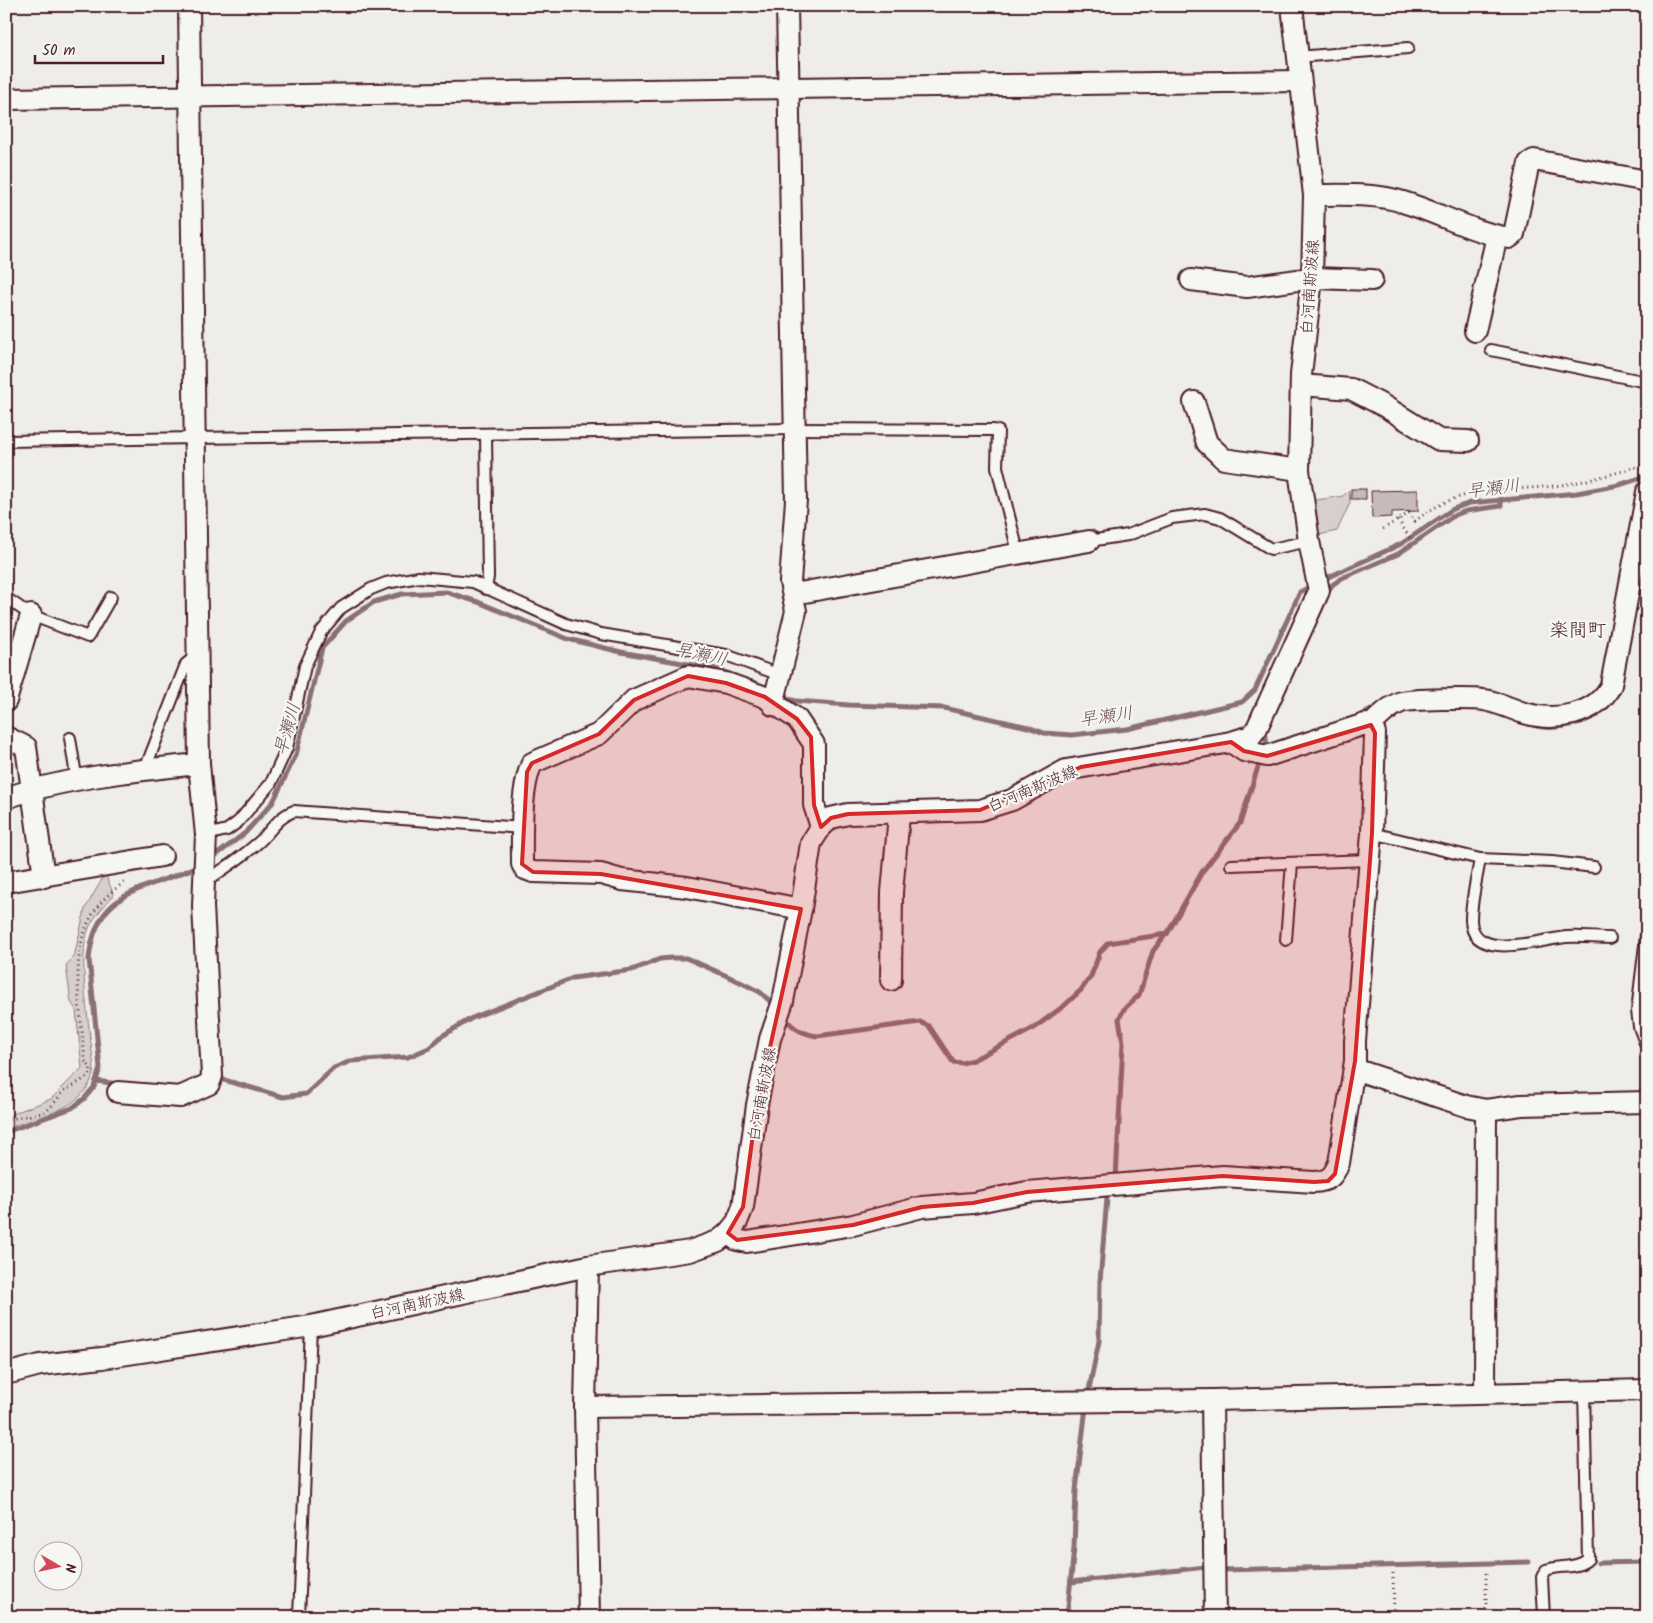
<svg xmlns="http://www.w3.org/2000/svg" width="1653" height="1623" font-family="Kalam,'Klee One',sans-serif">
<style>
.green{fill:#d7cfce;stroke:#90777c}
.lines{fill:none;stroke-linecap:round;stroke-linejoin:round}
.stream{stroke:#8a6f74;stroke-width:5}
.building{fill:#c6babb;stroke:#4a1f2b}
.service-casing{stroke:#4a1f2b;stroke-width:14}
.minor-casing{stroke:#4a1f2b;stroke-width:24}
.path{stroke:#4a1f2b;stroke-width:3;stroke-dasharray:1 4;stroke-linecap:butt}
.service{stroke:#f6f6f2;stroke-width:10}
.minor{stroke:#f6f6f2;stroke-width:20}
.marked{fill:#d62828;fill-opacity:0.2;stroke:#d62828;stroke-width:4;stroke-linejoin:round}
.labels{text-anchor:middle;stroke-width:4.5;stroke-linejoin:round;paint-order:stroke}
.street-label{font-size:16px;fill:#4a1f2b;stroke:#f6f6f2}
.water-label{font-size:18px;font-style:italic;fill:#6f4e56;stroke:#f6f6f2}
.quarter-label{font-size:19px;fill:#4a1f2b;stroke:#f6f6f2}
</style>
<rect width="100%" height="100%" fill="#efedea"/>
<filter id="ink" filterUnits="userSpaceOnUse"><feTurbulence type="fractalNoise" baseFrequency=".02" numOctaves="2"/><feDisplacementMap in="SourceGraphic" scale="10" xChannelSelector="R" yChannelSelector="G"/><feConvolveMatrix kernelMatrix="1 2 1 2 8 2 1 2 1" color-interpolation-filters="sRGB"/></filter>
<g filter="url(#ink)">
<g class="green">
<path d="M1349 490 1350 503 1337 531 1315 536 1310 501 1343 496Z"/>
<path d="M105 874 114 895C105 905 95 915 89 928 76 956 91 1035 94 1069 88 1110 40 1115 6 1129V1119L17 1112 51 1099 82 1068 76 1010 71 1002 66 965 74 957 85 909Z"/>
</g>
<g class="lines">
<g class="stream">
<path d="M1322 580 1401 544 1453 509 1470 503 1577 493 1619 485 1647 476"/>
<path d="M1326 596 1332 585 1342 578 1398 554 1455 515 1466 511 1501 506V499"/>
<path d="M781 696 796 701 849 705 944 708 1028 727 1044 733 1072 735 1127 729 1242 702 1255 690 1300 592 1313 585"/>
<path d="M1359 717 1378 706"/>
<path d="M1529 724C1552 732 1577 725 1598 715"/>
<path d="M1265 728 1267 748 1271 747"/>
<path d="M210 860 245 833 273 802 296 755 322 648 346 621 374 602 402 594 446 592 478 602 568 639 621 652 716 669 772 689"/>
<path d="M784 1017C794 1029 801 1033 817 1036L920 1022 929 1026 953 1062 962 1063 973 1060 1034 1028 1065 1005 1081 990 1091 976 1100 952 1108 943 1167 934 1202 872 1240 823 1259 764"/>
<path d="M224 1080 283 1097 306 1094 334 1068 351 1061 408 1057 429 1048 442 1036 472 1018 573 978 632 970 660 959 671 958H686L734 979 760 992 775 1006"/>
<path d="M96 1081 119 1084"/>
<path d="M6 1132 72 1108 84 1099 94 1087 100 1068 89 959C96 887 147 891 200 865"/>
<path d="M1116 1179 1123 1043 1119 1019 1124 1009 1139 995 1153 951 1166 934"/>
<path d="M1089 1390 1099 1341 1100 1281 1107 1198"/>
<path d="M1598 1563 1647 1562"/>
<path d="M1223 1570 1529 1562"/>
<path d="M1071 1582 1206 1567"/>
<path d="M1067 1617 1074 1548 1076 1490 1086 1407"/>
</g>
</g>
<g class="building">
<rect x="1351" y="489" width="15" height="10"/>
<path d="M1418 490V511L1392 512V517L1372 518 1371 491Z"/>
</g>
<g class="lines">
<g class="service-casing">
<g id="service">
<path d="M1297 57 1408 48"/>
<path d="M1491 350 1647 382"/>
<path d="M6 441 794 429 994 430 998 431 997 467 1018 552"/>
<path d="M1089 541 1128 535 1172 518 1205 514 1220 518 1271 549 1309 541"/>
<path d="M486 589 488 577 486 435"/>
<path d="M6 598 31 615 88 637 111 597"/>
<path d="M70 738 77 782"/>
<path d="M145 769 186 664 197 655"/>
<path d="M1372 833 1480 859 1552 862 1594 867"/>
<path d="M206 835 227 830 238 822 271 783 287 748 305 666 321 632 341 608 371 589 386 583 419 577 473 582 566 624 601 634 726 655 780 675"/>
<path d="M1480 859C1477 878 1471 900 1471 920 1472 963 1542 939 1567 937 1581 936 1596 938 1610 938"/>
<path d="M1231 865 1370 860"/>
<path d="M204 882C223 870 242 857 259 842 270 832 279 816 294 811L522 828"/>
<path d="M1647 928 1637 1011 1639 1027 1647 1048"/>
<path d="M1286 940 1292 863"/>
<path d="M299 1617 311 1326"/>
<path d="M1544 1617 1542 1577 1546 1570C1559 1565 1578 1569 1588 1559L1584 1391"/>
</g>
</g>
<g class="minor-casing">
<g id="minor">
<path d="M6 99 1300 81"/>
<path d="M1314 195C1343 195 1375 193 1403 202 1439 213 1472 232 1509 238L1514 234 1529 163 1534 160 1647 181"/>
<path d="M1191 280 1247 287 1312 278 1372 280"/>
<path d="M1475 331 1497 236"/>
<path d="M1301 385 1351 389 1384 406 1439 440 1468 441"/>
<path d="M1194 402 1207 443 1224 459 1299 470"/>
<path d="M794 594 1089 541"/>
<path d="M6 701 31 615"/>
<path d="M773 705 796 611 790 582 796 500 787 6"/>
<path d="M1371 725C1380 716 1389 707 1401 702 1411 699 1473 698 1484 700 1498 702 1511 709 1524 713 1554 722 1596 716 1611 685L1647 492"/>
<path d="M6 737 26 747 44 877"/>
<path d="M6 798C63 778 138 770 199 764"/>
<path d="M6 882 162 856"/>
<path d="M801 909 687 887 622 880 601 874 533 872 525 869 522 864C522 835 520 790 532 763L599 734 634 700 688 676 726 683 765 697 797 719 814 744V805L821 827"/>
<path d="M891 980 892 892 899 815"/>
<path d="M1354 1069 1466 1106 1486 1110 1521 1105 1647 1102"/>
<path d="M118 1092 180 1097 209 1084 212 1076 203 906 206 835 199 764 189 6"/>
<path d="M728 1233 737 1240 747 1242 853 1225 922 1207 973 1203 1027 1192 1223 1176 1314 1182C1329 1181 1333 1177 1339 1163L1355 1061V1041L1372 833 1375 733 1371 725 1365 724 1267 756 1244 751 1231 742"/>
<path d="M588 1266 585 1407 589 1617"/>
<path d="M6 1374 40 1365 102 1358 311 1326 588 1266 690 1251 718 1241 728 1233 737 1222 743 1207 757 1105 770 1039 783 1001 801 909 811 843 821 827 831 818 848 814 980 810 1012 800 1066 770 1231 742 1251 736 1257 728 1319 591 1309 541 1299 470 1301 375 1312 278 1314 195 1292 6"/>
<path d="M1485 1393 1486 1110"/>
<path d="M1212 1400 1215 1617"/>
<path d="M585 1407 1212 1400 1647 1390"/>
</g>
</g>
<g class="path">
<path d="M1398 520 1410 538"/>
<path d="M1383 529 1409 513 1415 521C1464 482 1505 493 1561 485 1589 481 1616 473 1643 465"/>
<path d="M6 1123 11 1119 43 1113 50 1108 64 1091 89 1076 91 1068 85 1061C80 996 59 921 127 881"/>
<path d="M1393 1573 1394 1617"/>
<path d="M1486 1573V1617"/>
</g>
<use href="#service" class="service"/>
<use href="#minor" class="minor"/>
</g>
</g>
<path class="marked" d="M688 676 726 683 765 697 797 719 811 737 814 805 821 827 831 818 848 814 980 810 1081 767 1231 742 1244 751 1267 756 1371 725 1375 733 1372 833 1355 1061 1335 1174 1328 1181 1314 1182 1223 1176 1027 1192 973 1203 922 1207 853 1225 737 1240 728 1233 743 1207 757 1105 801 909 601 874 533 872 522 864 527 772 532 763 599 734 634 700Z"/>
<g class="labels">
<g class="street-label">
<text transform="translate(1309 287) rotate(-86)" y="6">白河南斯波線</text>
<text transform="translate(1032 788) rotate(-23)" y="6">白河南斯波線</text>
<text transform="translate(761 1094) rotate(-80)" y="6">白河南斯波線</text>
<text transform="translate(417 1303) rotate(-12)" y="6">白河南斯波線</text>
</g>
<g class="water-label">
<text transform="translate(1493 488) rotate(-7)" y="6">早瀬川</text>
<text transform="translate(701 654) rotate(12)" y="6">早瀬川</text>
<text transform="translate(1106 716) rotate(-8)" y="6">早瀬川</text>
<text transform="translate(287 729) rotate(-74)" y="6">早瀬川</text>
</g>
<g class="quarter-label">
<text x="1578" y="636">楽間町</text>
</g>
</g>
<rect width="1653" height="1623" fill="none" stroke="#f6f6f2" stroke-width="25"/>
<rect x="12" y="12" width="1628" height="1598" fill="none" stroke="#4a1f2b" stroke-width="2" filter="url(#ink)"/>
<g transform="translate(58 1566) rotate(99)"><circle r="24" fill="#f6f6f2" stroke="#b1a0a2"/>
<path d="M0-4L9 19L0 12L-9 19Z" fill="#d1495b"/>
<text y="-8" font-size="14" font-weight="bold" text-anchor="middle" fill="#4a1f2b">N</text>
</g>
<path d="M35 55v8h128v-8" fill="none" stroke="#4a1f2b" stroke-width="2.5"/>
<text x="42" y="55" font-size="15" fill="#4a1f2b" stroke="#f6f6f2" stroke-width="4" paint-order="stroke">50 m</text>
</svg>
